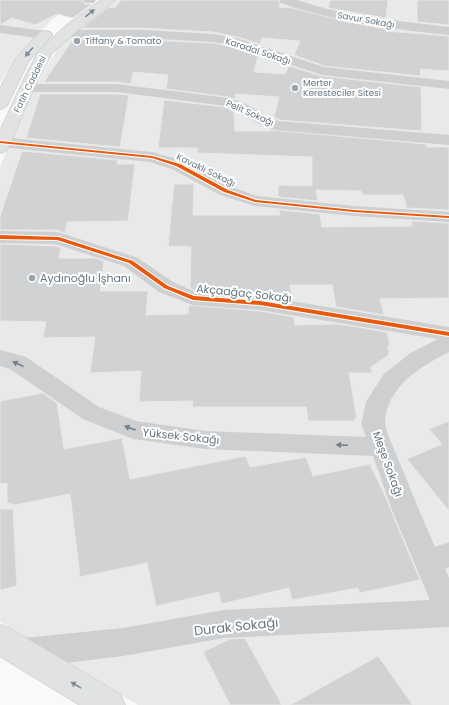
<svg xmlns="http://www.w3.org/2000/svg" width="449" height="705" font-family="Poppins,sans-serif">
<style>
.built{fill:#e8e9e9}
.building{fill:#d0d2d3;stroke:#e8e8e8}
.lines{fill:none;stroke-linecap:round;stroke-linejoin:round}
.major-casing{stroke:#d5d6d7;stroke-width:2}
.minor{fill:#cecfd0;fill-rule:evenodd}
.major{fill:#e1e2e2;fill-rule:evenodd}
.cycleway-casing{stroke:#fff;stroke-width:2}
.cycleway{fill:#e8590c;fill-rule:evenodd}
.oneway{fill:#7e8c96}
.oneway2{fill:#707f8b}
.poi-dot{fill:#99a4ac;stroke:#fff;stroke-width:1.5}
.labels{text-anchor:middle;stroke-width:4;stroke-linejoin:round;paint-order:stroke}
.far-street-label{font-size:9px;fill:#657683;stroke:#fff}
.far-poi-label{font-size:9px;fill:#657683;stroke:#fff;text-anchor:start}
.poi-label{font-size:11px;fill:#657683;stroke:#fff;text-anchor:start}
.street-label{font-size:11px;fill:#657683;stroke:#fff}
.near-street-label{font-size:13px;fill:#657683;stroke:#fff}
</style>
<rect width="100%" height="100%" fill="#f9f9f9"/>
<g class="built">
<path d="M0 0H83L54 18 34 37 15 59 0 83Z"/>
<path d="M116 0H449V705H138L0 622V166L45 69 62 42Z"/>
</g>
<g class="building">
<path d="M0 0H82L85 4H92L73 18 57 14 35 25 12 18 2 24H0Z"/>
<path d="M121 0H278L280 4 279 7 293 8 343 21 385 29V31L449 36V71L420 69 421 76 324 66 294 55 300 41 262 38 260 44 237 37 213 32 142 28H82L109 7 115 8Z"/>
<path d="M330 0H388L386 18 328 8Z"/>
<path d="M417 0H449V25L417 22Z"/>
<path d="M73 39 142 40 213 43 230 46 258 56 254 72 285 74 289 66 322 76 421 87 422 131 279 120 274 117 279 97 236 94 235 99 228 97 166 89 168 75 133 72 131 84 117 82H44Z"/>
<path d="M40 94H117L129 95 120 147 26 138Z"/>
<path d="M164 100 225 107 234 112 235 131H270L271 130 426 144 427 147H449V210L407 208 403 195H362L361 191 316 190 318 201 278 197V185L312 186V157L197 153V148H158Z"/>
<path d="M22 151 118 160 117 164H135L128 221 67 222 65 233 57 230H0V216Z"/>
<path d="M174 184H194L193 215H280L279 210 320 214 322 227 412 226 411 221 449 223V298L380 299 384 315 336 307 332 285H290L292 300 260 294 196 291 190 288 191 247 168 246Z"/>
<path d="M0 244 55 246 61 248 59 258H95L104 261 100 291H148L146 315 188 314 189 305 260 311 294 317 295 325 339 324 387 332 390 346H388L389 355 371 367 372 373H349L357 419H354L355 421H308L306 407H192L193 401 139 402 141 371 90 373 95 337 43 338 46 322 0 321Z"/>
<path d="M43 393 57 403 64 449 122 438 130 479 246 456 250 467 306 457 313 476 370 464 386 498 420 580 360 593 358 588 292 600 289 588 221 604 219 592 156 606 147 563 80 577 70 494 15 505 7 503V483L0 484V401Z"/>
<path d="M449 421V511L407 459 442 444 429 429Z"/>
<path d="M0 509H13L17 586 0 590Z"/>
<path d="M245 638 282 705H230L203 652 230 639Z"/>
<path d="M378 656 413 705H290Z"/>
</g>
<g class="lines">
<g class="major-casing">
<g id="major">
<path d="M101 0H115L78 30 52 53 40 75 8 148 6 151 0 153V131L26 75 39 51 68 24Z"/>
<path d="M45 31 50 32 52 35 28 62 8 104 5 107 0 109V89L15 60 40 32Z"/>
<path d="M0 625 11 629 120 694 125 705H80L0 656Z"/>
</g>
</g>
<g class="minor">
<path d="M83 0H96L94 3H85Z"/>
<path d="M279 0H297L327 9 366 17 449 27V35C392 29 335 22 281 3Z"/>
<path d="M0 25 46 31 51 32 53 35 51 38 46 39 0 33Z"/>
<path d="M65 30H142L213 34 237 38 324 67 449 81V89L322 75 230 45 213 42 142 38 60 37 58 34 60 31Z"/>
<path d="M26 84H117L228 98 248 105 264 115 279 121 449 135V145L276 130C257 125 242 113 225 106L117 92H26L21 91 19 88 21 85Z"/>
<path d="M0 137 152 152 184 161 232 187 257 196 354 206 449 212V222L354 216 255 206 220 195 172 169 150 162 0 147Z"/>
<path d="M0 231 57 232 64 234 138 258 173 282 196 292 260 296 449 327V352C421 366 386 387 385 423 385 431 398 457 401 466 412 493 423 520 435 547L449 542V567L445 569 449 578V627L224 638 123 656 24 668 13 663 9 653 13 643 24 638 123 628 224 610 430 600 392 510 373 456 205 449 133 439 83 419 10 369 0 366V350L26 357 99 407 136 421 205 431 366 437 361 424 366 402 383 375 409 354 438 339 260 310 193 305 159 292 124 266 55 244 0 243Z"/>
</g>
<use href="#major" class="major"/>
<g class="cycleway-casing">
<g id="cycleway">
<path d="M0 141 152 156 180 164 228 190 256 200 354 210 449 216V218L354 212 255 202 224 192 176 166 152 158 0 143Z"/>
<path d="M0 235 59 237 133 261 168 286 194 296 260 301 449 332V336L260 305 193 300 164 288 129 263 57 240 0 239Z"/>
</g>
</g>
<use href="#cycleway" class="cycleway"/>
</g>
<defs><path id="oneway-solid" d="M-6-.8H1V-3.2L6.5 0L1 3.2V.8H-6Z"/></defs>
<g class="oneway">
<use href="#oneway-solid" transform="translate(90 13) rotate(-39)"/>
<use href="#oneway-solid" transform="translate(29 52) rotate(131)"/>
<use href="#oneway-solid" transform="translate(76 685) rotate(-149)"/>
</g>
<g class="oneway2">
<use href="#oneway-solid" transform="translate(18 364) rotate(-155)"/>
<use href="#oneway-solid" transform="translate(130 428) rotate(-160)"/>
<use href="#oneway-solid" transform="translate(342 445) rotate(-178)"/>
</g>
<g class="poi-dot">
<circle cx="77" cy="41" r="4"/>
<circle cx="295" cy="88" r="4"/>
<circle cx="32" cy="278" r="4"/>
</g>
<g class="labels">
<g class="far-street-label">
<text transform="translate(366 20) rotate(10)" y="3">Savur Sokağı</text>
<text transform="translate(258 51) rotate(18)" y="3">Karadal Sokağı</text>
<text transform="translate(30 84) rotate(-64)" y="3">Fatih Caddesi</text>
<text transform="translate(250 113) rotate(24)" y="3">Pelit Sokağı</text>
<text transform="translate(206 170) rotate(26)" y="3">Kavaklı Sokağı</text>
</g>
<g class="far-poi-label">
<text x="85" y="44">Tiffany &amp; Tomato</text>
<text x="303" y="86">Merter<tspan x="303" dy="10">Keresteciler Sitesi</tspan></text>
</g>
<g class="poi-label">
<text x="40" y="282">Aydınoğlu İşhanı</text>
</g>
<g class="street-label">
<text transform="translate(244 293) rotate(6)" y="4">Akçaağaç Sokağı</text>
<text transform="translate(181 436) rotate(6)" y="4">Yüksek Sokağı</text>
<text transform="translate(388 464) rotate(70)" y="4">Meşe Sokağı</text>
</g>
<g class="near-street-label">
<text transform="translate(236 626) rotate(-6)" y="5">Durak Sokağı</text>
</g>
</g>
</svg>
